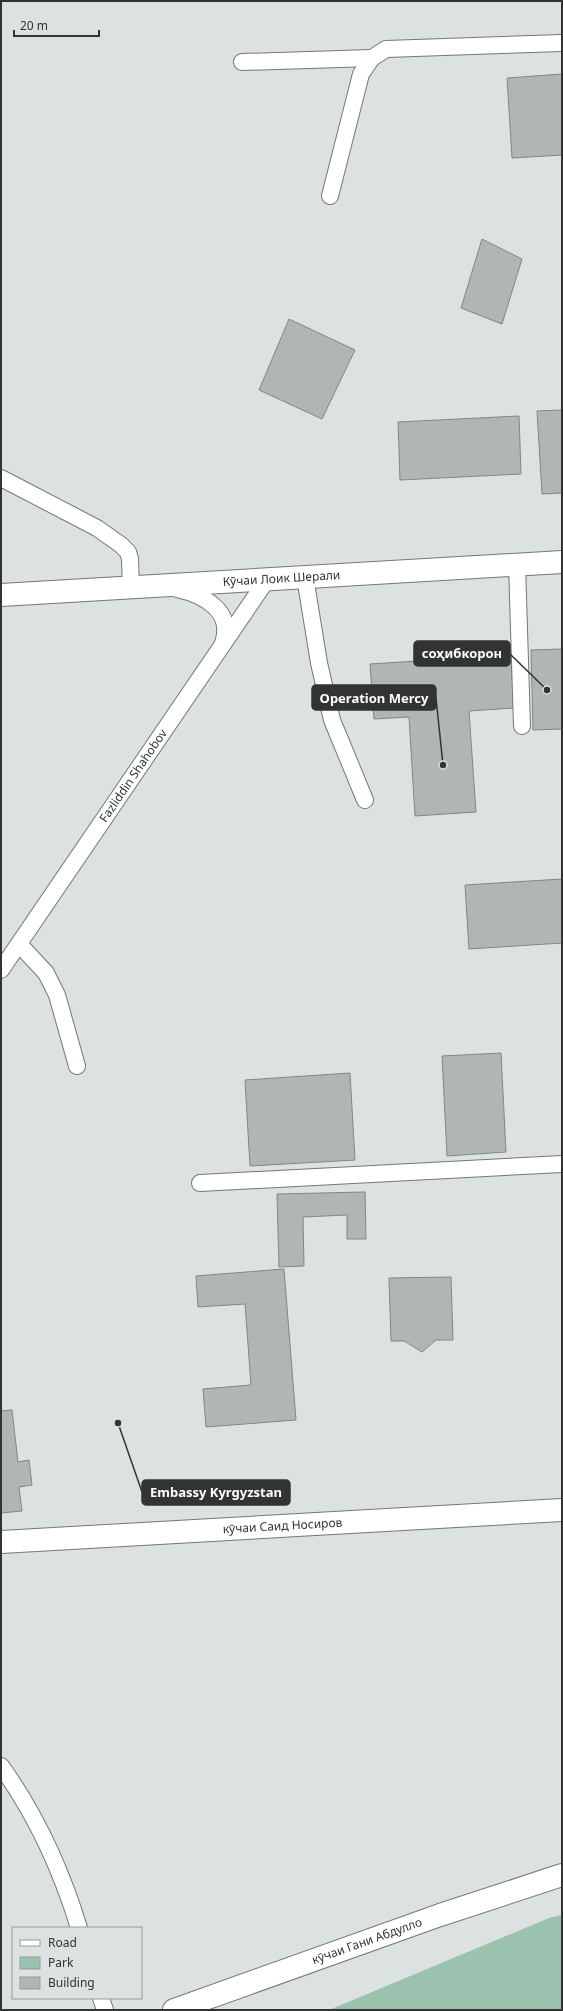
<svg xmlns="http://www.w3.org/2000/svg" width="563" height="2011" font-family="'Noto Sans',sans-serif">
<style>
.green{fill:#9bc2af}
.building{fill:#b0b5b5;stroke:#828686}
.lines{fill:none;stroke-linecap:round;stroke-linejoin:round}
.lane-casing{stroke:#737778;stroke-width:18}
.street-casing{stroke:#737778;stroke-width:24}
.secondary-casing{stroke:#737778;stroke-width:24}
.lane{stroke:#fff;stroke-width:16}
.street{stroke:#fff;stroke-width:22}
.secondary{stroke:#fff;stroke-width:22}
.labels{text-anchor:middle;stroke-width:3.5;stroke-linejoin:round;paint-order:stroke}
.street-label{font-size:12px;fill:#313334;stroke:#dce1e2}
.leader{fill:none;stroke:#313334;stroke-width:1.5}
.callout-dot{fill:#313334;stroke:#dce1e2;stroke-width:1.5}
.callout{fill:#313334;stroke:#313334;stroke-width:1.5}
.callout-label{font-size:13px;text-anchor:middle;font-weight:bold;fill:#fff}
</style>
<rect width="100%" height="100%" fill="#dce1e2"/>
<path class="green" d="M562 1915V2010H329L549 1918Z"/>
<g class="building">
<path d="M562 74V155L512 158 507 78Z"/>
<path d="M482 239 522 259 502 324 461 308Z"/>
<path d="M289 319 355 350 322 419 259 390Z"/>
<path d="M562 410V493L542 494 537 411Z"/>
<path d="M519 416 521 474 400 480 398 422Z"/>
<path d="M562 649V729L533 730 531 650Z"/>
<path d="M511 655 514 708 469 711 476 812 415 816 409 717 374 719 370 664Z"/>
<path d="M562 879V943L469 949 465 885Z"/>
<path d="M501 1053 506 1152 447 1156 442 1056Z"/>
<path d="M350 1073 355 1160 250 1166 245 1080Z"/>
<path d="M365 1192 366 1239H347V1215L303 1217 304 1266 279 1267 277 1194Z"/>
<path d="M284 1269 296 1420 206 1427 203 1389 251 1385 245 1304 198 1307 196 1276Z"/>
<path d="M451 1277 453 1340H436L422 1352 404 1341H391L389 1278Z"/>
<path d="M12 1410 18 1462 29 1460 32 1485 19 1487 22 1511 1 1513V1411Z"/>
</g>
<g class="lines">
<g class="lane-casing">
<g id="lane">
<path d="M242 62 372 58"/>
<path d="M330 196 361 74 372 58 386 49 562 43"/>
<path d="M1 478 97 528 121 545 128 552 130 559 131 588"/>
<path d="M517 564 522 726"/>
<path d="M305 577 319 663 332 720 365 800"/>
<path d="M177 589C204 595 234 611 223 643"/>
<path d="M19 944 46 973 57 995 77 1066"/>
<path id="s1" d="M1 970 266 581"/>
<path d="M200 1183 562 1164"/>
<path d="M1 1766C37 1816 61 1869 79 1928"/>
<path d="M101 1998 105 2010"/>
</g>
</g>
<g class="street-casing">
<g id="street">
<path id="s2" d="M1 1542 562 1510"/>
<path id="s3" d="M174 2010 440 1915 562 1875"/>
</g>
</g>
<g class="secondary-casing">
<g id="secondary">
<path id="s4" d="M1 595 562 562"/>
</g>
</g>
<use href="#lane" class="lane"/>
<use href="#street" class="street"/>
<use href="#secondary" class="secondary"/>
</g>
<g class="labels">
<g class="street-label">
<text dy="4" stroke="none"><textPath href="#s4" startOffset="281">Кӯчаи Лоик Шерали</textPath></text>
<text dy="4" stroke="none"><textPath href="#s1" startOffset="235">Fazliddin Shahobov</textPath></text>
<text dy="4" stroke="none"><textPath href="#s2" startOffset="282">кӯчаи Саид Носиров</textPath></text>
<text dy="4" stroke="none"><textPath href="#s3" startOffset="205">кӯчаи Гани Абдулло</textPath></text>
</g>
</g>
<path class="leader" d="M547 690L510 654M443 765L436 698M118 1423L142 1492"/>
<g class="callout-dot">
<circle cx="547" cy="690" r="4"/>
<circle cx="443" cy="765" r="4"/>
<circle cx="118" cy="1423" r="4"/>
</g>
<g class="callout">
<rect x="414" y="641" width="96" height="25" rx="4"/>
<rect x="312" y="685" width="124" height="25" rx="4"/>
<rect x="142" y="1480" width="148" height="25" rx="4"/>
</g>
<g class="callout-label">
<text x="462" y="658">соҳибкорон</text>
<text x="374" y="703">Operation Mercy</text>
<text x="216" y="1497">Embassy Kyrgyzstan</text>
</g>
<rect width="563" height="2011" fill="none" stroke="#313334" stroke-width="4"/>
<rect x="12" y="1927" width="130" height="72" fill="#dce1e2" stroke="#989b9c"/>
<rect x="20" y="1940" width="20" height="6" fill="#ffffff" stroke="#989b9c"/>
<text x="48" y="1947" font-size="12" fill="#313334">Road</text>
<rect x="20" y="1957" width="20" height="12" fill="#9bc2af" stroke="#989b9c"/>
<text x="48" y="1967" font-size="12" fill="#313334">Park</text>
<rect x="20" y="1977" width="20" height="12" fill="#b0b5b5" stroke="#989b9c"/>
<text x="48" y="1987" font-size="12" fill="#313334">Building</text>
<path d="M14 30v6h85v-6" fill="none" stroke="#313334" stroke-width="2"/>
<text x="20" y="30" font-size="12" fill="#313334" stroke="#dce1e2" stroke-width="3" paint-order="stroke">20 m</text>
</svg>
